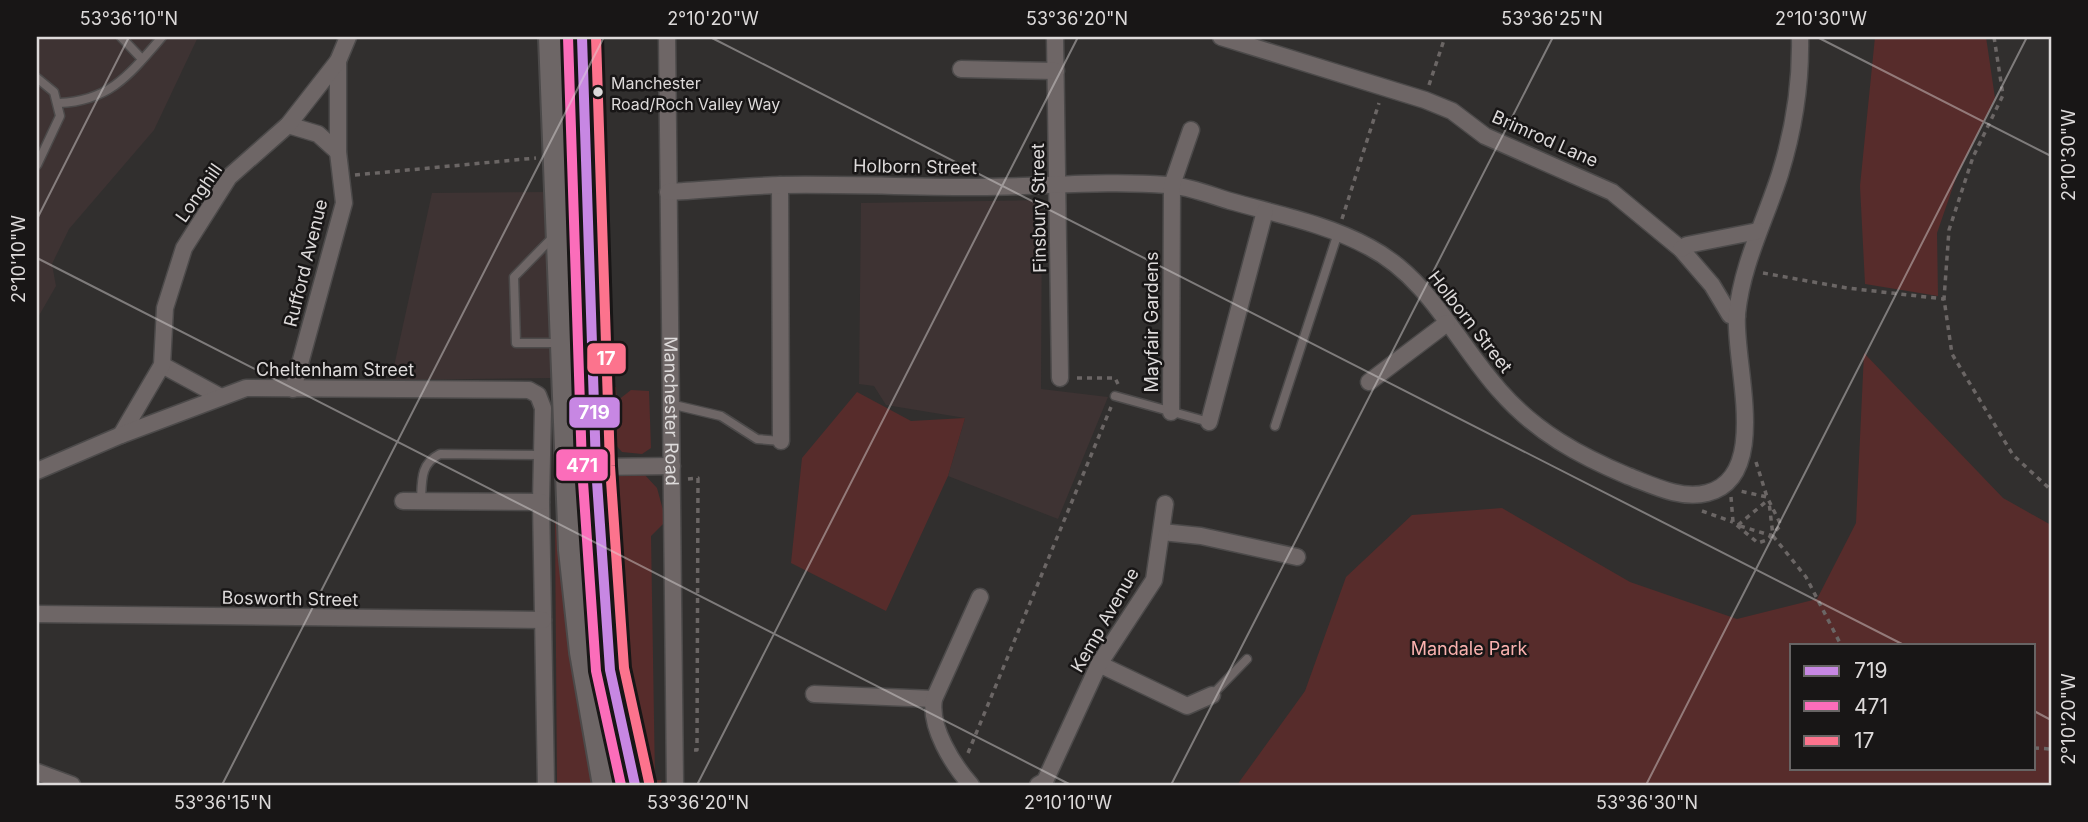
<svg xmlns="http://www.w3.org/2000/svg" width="2088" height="822" font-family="Inter,sans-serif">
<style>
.built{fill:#3e3333}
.green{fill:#572c2b;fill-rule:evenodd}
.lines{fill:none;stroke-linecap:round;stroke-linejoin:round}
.service-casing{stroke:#4c4a4a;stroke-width:11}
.minor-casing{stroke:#4c4a4a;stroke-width:19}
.trunk-casing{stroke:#4c4a4a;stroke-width:30}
.path{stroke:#6b6665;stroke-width:3.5;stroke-dasharray:5 5;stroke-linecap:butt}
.service{stroke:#6e6666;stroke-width:8}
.minor{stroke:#6e6666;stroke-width:16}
.trunk{stroke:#6d6666;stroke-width:26}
.bus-1-casing{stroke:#181616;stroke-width:16}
.bus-2-casing{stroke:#181616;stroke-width:16}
.bus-3-casing{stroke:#181616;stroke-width:16}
.bus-1{stroke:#c787e3;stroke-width:10}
.bus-2{stroke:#fb6dba;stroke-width:10}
.bus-3{stroke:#fc738d;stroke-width:10}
.ticks{fill:none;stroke:#dddada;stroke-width:2;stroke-opacity:0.45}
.bus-dot{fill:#dddada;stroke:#181616;stroke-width:2.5}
.labels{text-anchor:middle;stroke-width:5;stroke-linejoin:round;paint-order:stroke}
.bus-label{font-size:16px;fill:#dddada;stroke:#181616;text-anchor:start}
.street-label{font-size:18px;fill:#dddada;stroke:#181616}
.park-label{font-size:18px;fill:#f9b1ae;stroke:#181616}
.line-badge{stroke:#181616;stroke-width:2.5}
.badge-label{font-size:19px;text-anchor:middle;font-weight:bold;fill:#fff}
.neatline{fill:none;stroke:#dddada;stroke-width:2.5}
.ticks-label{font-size:18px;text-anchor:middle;fill:#dddada}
</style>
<rect width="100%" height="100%" fill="#312f2e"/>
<g class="built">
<path d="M37 37H198L154 130 69 229 52 264 56 286 37 319Z"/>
<path d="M548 192 552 378 391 380 432 193Z"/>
<path d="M1042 200 1041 389 1108 397 1058 519 948 476 965 418 886 405 874 386 859 384 861 203Z"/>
</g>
<g class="green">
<path d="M1875 37H1986L1995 98 1957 175 1937 233 1938 296 1865 284 1860 186Z"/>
<path d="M1864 353 2003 498 2051 525V785H1237L1305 691 1346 577 1412 515 1502 508 1630 582 1737 619 1817 599 1856 523ZM2034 645V768H1792V645Z"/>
<path d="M604 386 616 387 617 401 631 390 649 391 651 448 642 454 622 452 615 444 610 428Z"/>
<path d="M857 392 911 421 965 418 948 476 886 611 791 563 802 458Z"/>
<path d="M643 473 657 488 666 521 651 536 655 780H662L660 785H651L621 620 615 479 617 474Z"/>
<path d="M555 522H561L593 785H557Z"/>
</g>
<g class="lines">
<g class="service-casing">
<g id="service">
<path d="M121 37 142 59"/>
<path d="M37 78 54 92 60 116 37 165"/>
<path d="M59 103C110 101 130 74 162 37"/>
<path d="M554 236 514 277 516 343H561"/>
<path d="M1115 396 1209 422"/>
<path d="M670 404 721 416 757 439 781 441"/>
<path d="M1275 426 1338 233"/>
<path d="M421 501C422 480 420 464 440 454L542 455"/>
<path d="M1212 695 1247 659"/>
</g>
</g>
<g class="minor-casing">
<g id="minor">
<path id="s1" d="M667 37 675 785"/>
<path d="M1055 37 1060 378"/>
<path d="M1221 37 1425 100 1452 111 1485 136 1612 192 1681 249 1712 285 1730 315 1737 316"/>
<path d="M961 69 1056 71"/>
<path d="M288 125 318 134 338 152"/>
<path d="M780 185 781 441"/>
<path d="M668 192C706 190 744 186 782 185 848 184 913 187 979 187 1041 187 1104 180 1167 185 1188 186 1210 195 1230 201 1276 214 1327 224 1369 247 1429 278 1457 343 1500 391 1536 432 1578 455 1628 476 1652 485 1681 500 1707 493 1772 477 1733 361 1737 314 1742 264 1765 221 1780 174 1794 129 1801 83 1800 37"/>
<path d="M1681 249 1687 245 1758 231"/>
<path d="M162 365 221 397"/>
<path d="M1369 382 1447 323"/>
<path d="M293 389 344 203 338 152V61"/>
<path d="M1171 412 1172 185 1191 130"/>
<path d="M1209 422 1265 211"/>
<path d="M121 435 162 365 165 308 184 248 229 177 288 125 338 61 348 37"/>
<path d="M596 467 672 466"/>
<path d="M37 471 121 435 246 388 529 390 538 395 543 408 541 502 546 785"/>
<path d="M403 501 541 502"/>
<path d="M1162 532 1201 536 1297 557"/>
<path d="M37 614 543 620"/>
<path d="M1099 664 1187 706 1212 695"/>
<path d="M814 694 934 699"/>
<path d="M37 772 72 785"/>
<path d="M971 785C953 765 929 727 934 699L980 597"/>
<path d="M1038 785 1045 781 1099 664 1154 580 1165 504"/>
</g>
</g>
<g class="trunk-casing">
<g id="trunk">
<path d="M552 37 572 550 583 652 606 785"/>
<path d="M582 37 596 467 610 670 635 785"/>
</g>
</g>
<g class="path">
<path d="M1994 37 2003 95 1973 157 1949 230 1944 299 1952 354 2013 455 2051 490"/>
<path d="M1429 85 1445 37"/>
<path d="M355 175 536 158"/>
<path d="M1342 219 1379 103"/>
<path d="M1763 273 1847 288 1944 299"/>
<path d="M1077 378H1115L1118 384"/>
<path d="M1756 462 1767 497"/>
<path d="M688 479 698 478 697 750H691"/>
<path d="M1731 497 1733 522 1758 543 1767 540 1781 525 1767 497 1740 491"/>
<path d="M1702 511 1733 522"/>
<path d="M1738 525 1768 500"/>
<path d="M1740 526 1773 536 1769 502"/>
<path d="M1773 536 1806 577 1841 645"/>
<path d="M2034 748 2051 749"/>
<path d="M968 753 1111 407"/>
</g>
<use href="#service" class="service"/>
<use href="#minor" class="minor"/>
<use href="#trunk" class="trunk"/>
<g class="bus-1-casing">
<path id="bus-1" d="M582 37 596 467 610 670 635 785"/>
</g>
<g class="bus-2-casing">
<path id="bus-2" d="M568 37 582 467 596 671 621 785"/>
</g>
<g class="bus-3-casing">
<path id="bus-3" d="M596 37 610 466 624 668 649 782"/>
</g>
<use href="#bus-1" class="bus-1"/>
<use href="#bus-2" class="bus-2"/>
<use href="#bus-3" class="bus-3"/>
</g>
<path class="ticks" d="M710 37 1904 645M1817 37 2051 156M37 219 129 37M37 258 1071 785M2034 711 2051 720M222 785 604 37M697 785 1078 37M1171 785 1553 37M1646 785 2027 37"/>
<circle class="bus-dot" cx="598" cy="92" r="6"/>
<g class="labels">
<g class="bus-label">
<text x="611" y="89">Manchester<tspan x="611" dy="21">Road/Roch Valley Way</tspan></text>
</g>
<g class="street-label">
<text transform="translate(1545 139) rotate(24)" y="6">Brimrod Lane</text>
<text transform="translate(915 167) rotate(1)" y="6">Holborn Street</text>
<text transform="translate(199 193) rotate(-55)" y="6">Longhill</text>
<text transform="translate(1039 208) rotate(-91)" y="6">Finsbury Street</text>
<text transform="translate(306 263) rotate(-76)" y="6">Rufford Avenue</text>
<text transform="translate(1152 322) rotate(-90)" y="6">Mayfair Gardens</text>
<text transform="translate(1470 322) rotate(52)" y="6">Holborn Street</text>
<text x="335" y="376">Cheltenham Street</text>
<text dy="6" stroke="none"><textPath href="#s1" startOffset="374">Manchester Road</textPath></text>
<text transform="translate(290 599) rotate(1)" y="6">Bosworth Street</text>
<text transform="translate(1105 620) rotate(-60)" y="6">Kemp Avenue</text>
</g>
<g class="park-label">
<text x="1469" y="655">Mandale Park</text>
</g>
</g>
<g class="line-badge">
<rect x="586" y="342" width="41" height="33" rx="7" fill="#fc738d"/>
<rect x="568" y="396" width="53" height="33" rx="7" fill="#c787e3"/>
<rect x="555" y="448" width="54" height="34" rx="7" fill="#fb6dba"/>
</g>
<g class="badge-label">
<text x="606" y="365">17</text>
<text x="594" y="419">719</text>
<text x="582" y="472">471</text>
</g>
<rect width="2088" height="822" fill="none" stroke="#181616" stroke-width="77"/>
<rect x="1790" y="644" width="245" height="126" fill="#181616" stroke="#676464" stroke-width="2"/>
<rect x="1804" y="666" width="35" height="10" fill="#c787e3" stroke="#676464" stroke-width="2"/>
<text x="1854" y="678" font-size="21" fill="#dddada">719</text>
<rect x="1804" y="701" width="35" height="10" fill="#fb6dba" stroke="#676464" stroke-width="2"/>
<text x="1854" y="714" font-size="21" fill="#dddada">471</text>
<rect x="1804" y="736" width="35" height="10" fill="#fc738d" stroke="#676464" stroke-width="2"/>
<text x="1854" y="748" font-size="21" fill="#dddada">17</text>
<rect x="38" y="38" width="2012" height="746" class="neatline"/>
<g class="ticks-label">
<text x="129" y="25">53°36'10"N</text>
<text x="713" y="25">2°10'20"W</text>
<text x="1077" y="25">53°36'20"N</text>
<text x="1552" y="25">53°36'25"N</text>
<text x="1821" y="25">2°10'30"W</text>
<text transform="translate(2069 155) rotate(-90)" y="6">2°10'30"W</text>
<text transform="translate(19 259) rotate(-90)" y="6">2°10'10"W</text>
<text transform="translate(2069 719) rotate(-90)" y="6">2°10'20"W</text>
<text x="223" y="809">53°36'15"N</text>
<text x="698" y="809">53°36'20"N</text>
<text x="1068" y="809">2°10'10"W</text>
<text x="1647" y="809">53°36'30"N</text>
</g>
</svg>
